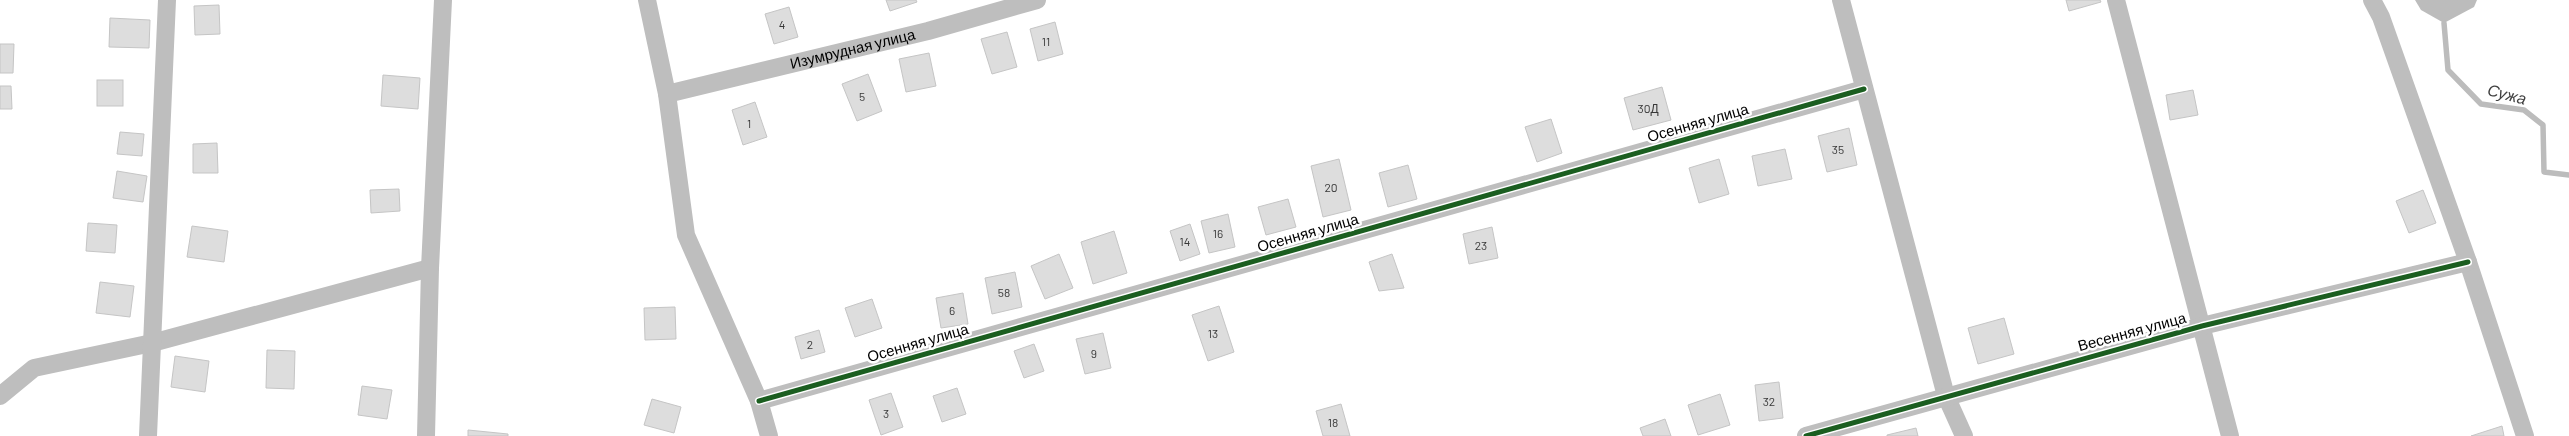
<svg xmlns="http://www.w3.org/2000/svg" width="2569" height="436" font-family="Barlow,sans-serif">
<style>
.water{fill:#bcbcbc}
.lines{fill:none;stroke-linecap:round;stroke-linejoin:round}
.stream{stroke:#bcbcbc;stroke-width:5.5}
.building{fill:#ddd;stroke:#c5c5c5}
.street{stroke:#bebebe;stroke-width:18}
.cycleway-casing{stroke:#fff;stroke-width:8}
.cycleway{stroke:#1b5e20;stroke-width:5}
.labels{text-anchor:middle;stroke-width:5;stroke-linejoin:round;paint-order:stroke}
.number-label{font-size:12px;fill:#373737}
.street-label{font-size:15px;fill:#000;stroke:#fff}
.water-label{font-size:16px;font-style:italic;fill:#414141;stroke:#fff}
</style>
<rect width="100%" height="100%" fill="#fff"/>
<path class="water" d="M2415 0H2477L2474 7 2444 23 2421 10Z"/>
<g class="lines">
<path class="stream" d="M2444 23 2448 70 2481 104 2524 110 2543 125 2544 172 2569 175"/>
</g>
<g class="building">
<path d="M886 0H916L917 2 890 11Z"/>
<path d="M2066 0H2100L2101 2 2069 11Z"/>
<path d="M219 5 220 34 195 35 194 6Z"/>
<path d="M789 7 798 37 774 44 765 14Z"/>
<path d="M110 18 150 20 149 48 109 47Z"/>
<path d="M1055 22 1063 54 1038 61 1030 29Z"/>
<path d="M1007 32 1017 67 992 74 981 39Z"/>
<path d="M0 44H14L13 73H0Z"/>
<path d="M929 53 936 86 906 92 899 59Z"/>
<path d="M868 74 882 111 857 121 842 84Z"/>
<path d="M383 75 420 78 418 109 381 106Z"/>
<rect x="97" y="80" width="26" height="26"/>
<path d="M0 86H11L12 109H0Z"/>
<path d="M1662 87 1671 120 1633 130 1624 98Z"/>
<path d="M2193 90 2198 115 2170 120 2166 95Z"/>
<path d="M755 102 767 137 743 145 732 110Z"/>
<path d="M1551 119 1562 153 1537 162 1525 127Z"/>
<path d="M1849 128 1857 165 1827 172 1818 136Z"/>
<path d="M120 132 144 134 142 156 117 154Z"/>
<path d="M217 143 218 173H193V144Z"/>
<path d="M1785 149 1792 179 1758 186 1752 156Z"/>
<path d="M1339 159 1351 210 1323 217 1311 166Z"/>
<path d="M1719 159 1729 194 1699 203 1689 168Z"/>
<path d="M1408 165 1417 199 1388 207 1379 173Z"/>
<path d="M117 171 147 176 143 202 113 198Z"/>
<path d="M399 189 400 211 371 213 370 190Z"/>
<path d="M2423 190 2436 223 2409 233 2396 201Z"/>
<path d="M1288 199 1296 227 1266 235 1258 207Z"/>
<path d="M1228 214 1235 247 1209 253 1201 221Z"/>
<path d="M88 223 117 225 115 253 86 251Z"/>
<path d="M1190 224 1200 254 1180 261 1170 231Z"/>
<path d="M192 226 228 231 224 262 187 257Z"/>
<path d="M1492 227 1498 258 1469 264 1463 234Z"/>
<path d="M1114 231 1127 273 1093 284 1081 242Z"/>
<path d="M1059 254 1073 288 1045 299 1031 266Z"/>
<path d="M1392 254 1404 288 1379 291 1369 262Z"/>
<path d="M1015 272 1022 307 992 314 985 278Z"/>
<path d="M100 282 134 286 130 317 96 313Z"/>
<path d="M963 293 968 324 941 328 936 298Z"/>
<path d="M872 299 882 328 855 337 845 308Z"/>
<path d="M1219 306 1234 352 1208 361 1192 315Z"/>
<path d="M675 307 676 339 645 340 644 308Z"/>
<path d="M2004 318 2014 354 1978 364 1968 328Z"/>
<path d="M819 330 825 352 801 359 795 337Z"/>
<path d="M1103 333 1111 368 1085 374 1076 339Z"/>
<path d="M1034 344 1044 371 1024 378 1014 351Z"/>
<path d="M267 350 295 351 294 389 266 388Z"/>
<path d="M175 356 209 361 205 392 171 387Z"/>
<path d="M1779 382 1783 418 1759 421 1755 385Z"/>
<path d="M362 386 392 390 387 419 358 415Z"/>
<path d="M957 388 966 414 942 422 933 396Z"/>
<path d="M891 393 903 427 881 435 869 400Z"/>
<path d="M1720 394 1730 425 1698 435 1688 405Z"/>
<path d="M652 399 681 407 674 433 644 425Z"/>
<path d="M1341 404 1350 436H1323L1316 411Z"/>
<path d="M1665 419 1671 436H1643L1640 428Z"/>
<path d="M2502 426 2504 436H2471Z"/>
<path d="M1916 428 1918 436H1887V435Z"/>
<path d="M468 430 508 434V436H468Z"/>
</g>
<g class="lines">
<g class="street">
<path d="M647 0 667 94 686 235 759 401 769 436"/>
<path d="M1841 0 1946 396 1964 436"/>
<path d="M2116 0 2230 436"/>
<path d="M2372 0 2381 17 2468 262 2525 436"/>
<path id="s1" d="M667 94 928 31 1037 0"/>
<path d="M0 396 34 368 152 343 430 268"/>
<path d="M759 401 1864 89"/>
<path d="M148 436 167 0"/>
<path d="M426 436 430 268 443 0"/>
<path d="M1806 436 2202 326 2468 262"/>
</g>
<g class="cycleway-casing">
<g id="cycleway">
<path d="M759 401 1864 89"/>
<path d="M1806 436 2202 326 2468 262"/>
</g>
</g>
<use href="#cycleway" class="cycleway"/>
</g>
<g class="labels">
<g class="number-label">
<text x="782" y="29">4</text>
<text x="1046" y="46">11</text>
<text x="862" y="101">5</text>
<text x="1648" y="113">30Д</text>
<text x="749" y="128">1</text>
<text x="1838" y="154">35</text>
<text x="1331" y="192">20</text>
<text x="1218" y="238">16</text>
<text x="1185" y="246">14</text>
<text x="1481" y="250">23</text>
<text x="1004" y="297">58</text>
<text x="952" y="315">6</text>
<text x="1213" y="338">13</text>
<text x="810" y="349">2</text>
<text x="1094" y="358">9</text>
<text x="1769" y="406">32</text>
<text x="886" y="418">3</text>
<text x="1333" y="427">18</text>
</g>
<g class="street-label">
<text dy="5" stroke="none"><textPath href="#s1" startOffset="191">Изумрудная улица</textPath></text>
<text transform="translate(1698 123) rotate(-16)" y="5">Осенняя улица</text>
<text transform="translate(1308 233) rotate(-16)" y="5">Осенняя улица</text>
<text transform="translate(2132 332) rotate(-15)" y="5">Весенняя улица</text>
<text transform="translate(918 343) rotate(-16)" y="5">Осенняя улица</text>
</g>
<g class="water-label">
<text transform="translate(2507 94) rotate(15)" y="6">Сужа</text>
</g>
</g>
</svg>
